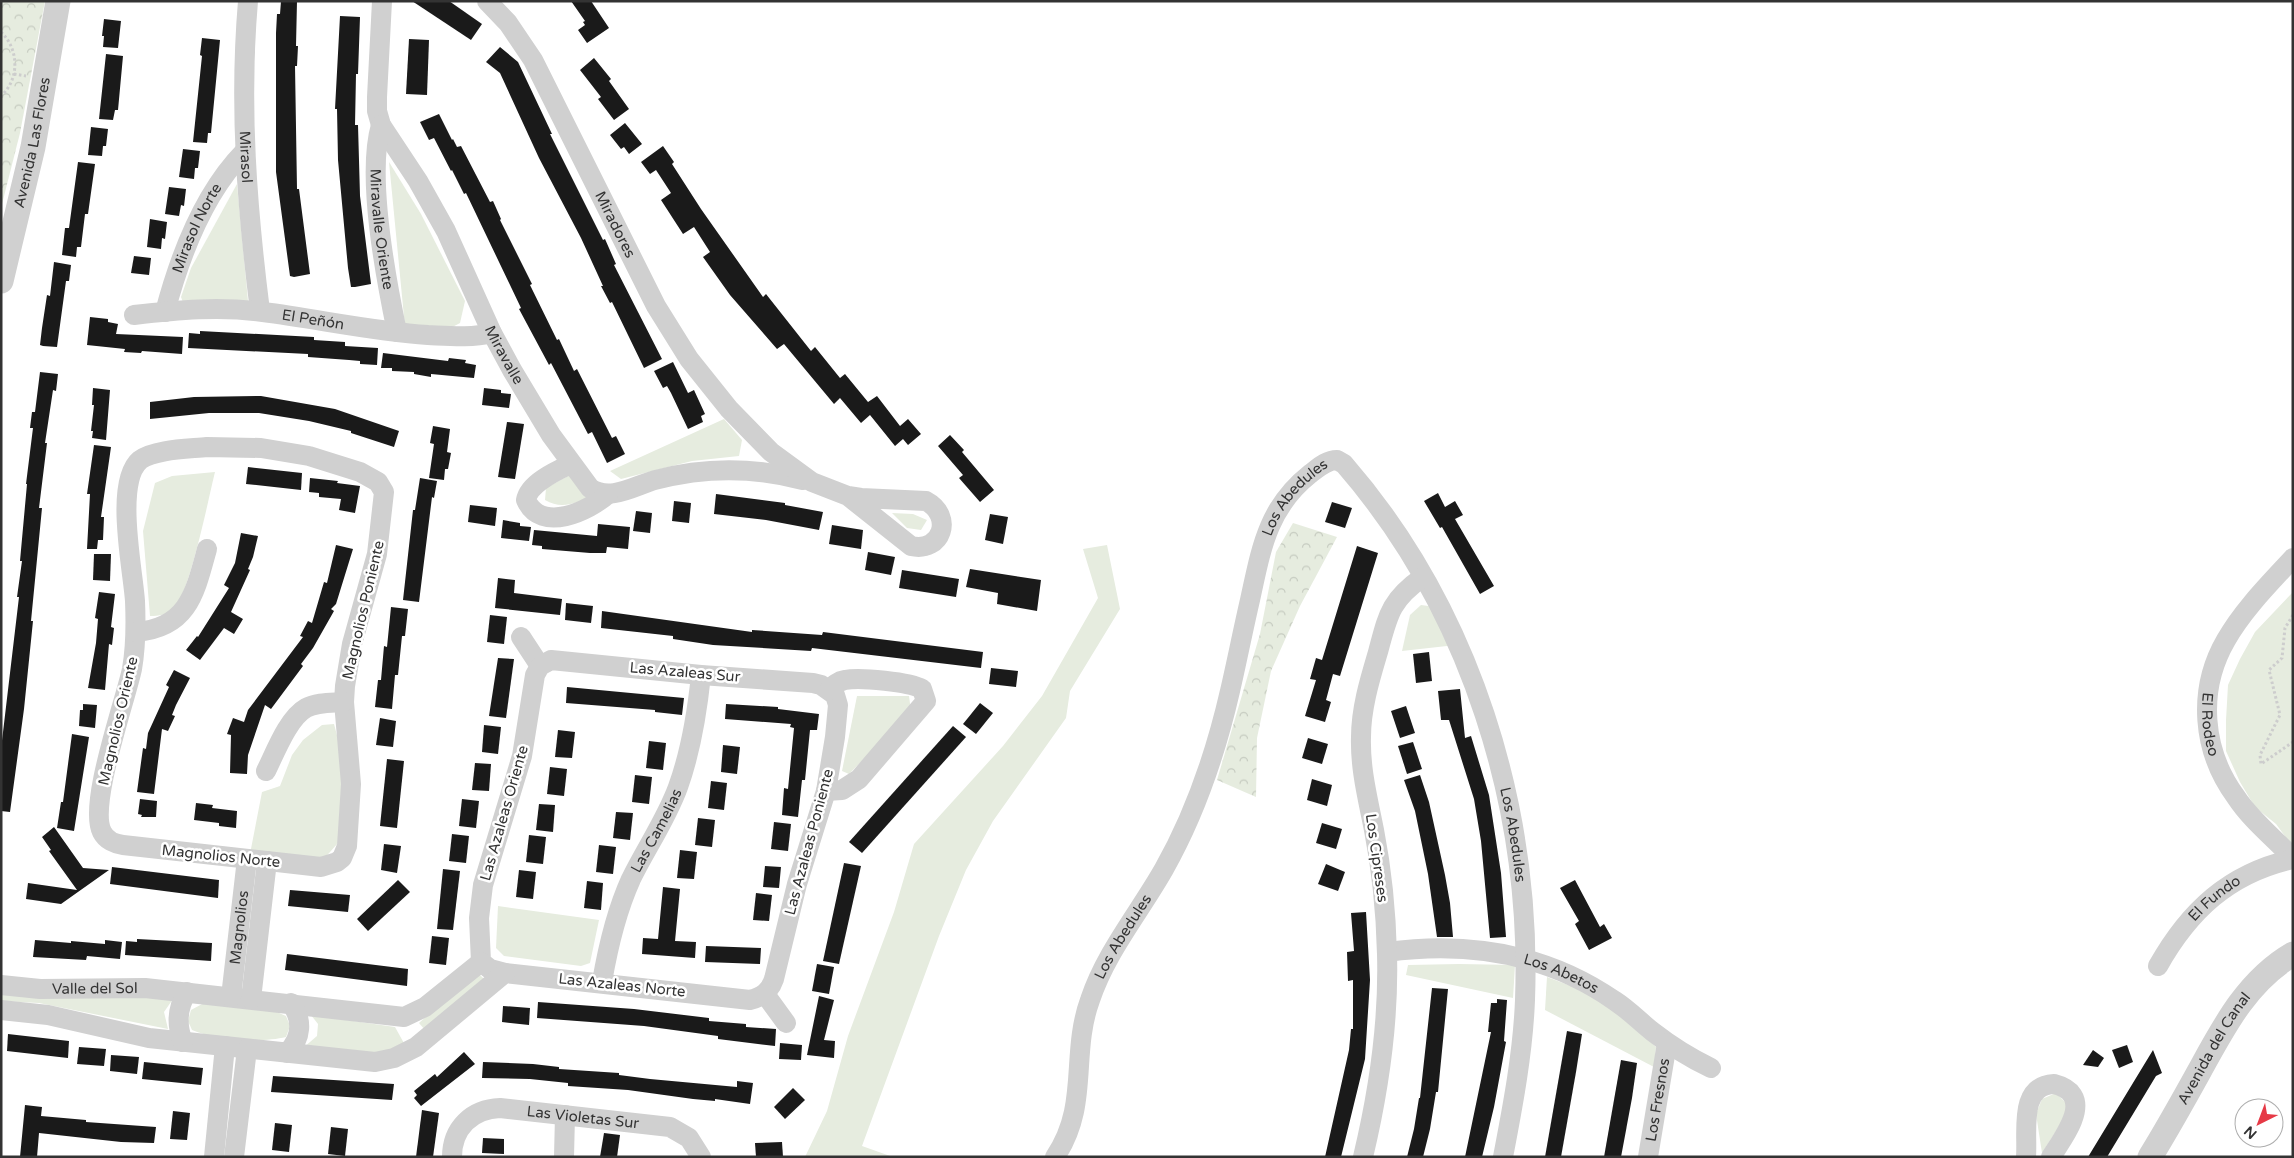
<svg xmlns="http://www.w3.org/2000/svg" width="2294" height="1158" font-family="'Varela Round',sans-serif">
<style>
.grass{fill:#e6ecdf}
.park{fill:url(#park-crowns)}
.building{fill:#1a1a1a}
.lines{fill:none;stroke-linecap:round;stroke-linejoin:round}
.path{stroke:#cdcdcd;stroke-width:3;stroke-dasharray:2.5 2.5;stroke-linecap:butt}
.minor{stroke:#d0d0d0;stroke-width:20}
.tertiary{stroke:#d0d0d0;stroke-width:25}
.labels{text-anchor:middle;stroke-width:5;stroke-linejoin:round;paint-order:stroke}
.street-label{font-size:15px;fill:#333;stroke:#fff}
</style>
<defs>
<pattern id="park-crowns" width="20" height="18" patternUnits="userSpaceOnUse" patternTransform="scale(1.25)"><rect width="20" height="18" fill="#e6ecdf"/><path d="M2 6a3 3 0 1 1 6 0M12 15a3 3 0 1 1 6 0" fill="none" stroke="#c6cbc0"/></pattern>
</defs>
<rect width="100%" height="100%" fill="#fff"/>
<g class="grass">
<path d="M389 162 421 214 465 301 460 323 443 332 405 327Z"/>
<path d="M237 184 248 301 185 308 181 297 191 268Z"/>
<path d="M724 419 742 440 739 456 692 461 621 479 610 471Z"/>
<path d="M215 472C209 496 189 596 174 608 167 615 159 616 150 616L143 531 155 483 172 476Z"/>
<path d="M570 475 593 496C575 503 562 510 545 500L546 488Z"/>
<path d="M892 513 913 514 927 520 921 530 907 528Z"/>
<path d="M1107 545 1120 609 1070 691 1066 718 993 821 966 870 939 936 862 1146 893 1157H805L827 1111 848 1036 894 912 914 844 1003 746 1042 696 1098 598 1083 549Z"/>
<path d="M2293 592V847L2276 824 2255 807 2240 782 2226 751V720L2228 685 2240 659 2255 632Z"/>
<path d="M1421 605 1436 607 1456 645 1402 651 1410 615Z"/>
<path d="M857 696H909L911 711 849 774 842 771Z"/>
<path d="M334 724 343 758 338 843 322 861 250 854 262 792 280 786 292 755 303 740 322 725Z"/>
<path d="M498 906 599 920 590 963 581 966 504 956 496 948Z"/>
<path d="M1459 964 1515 965 1513 998 1406 975 1408 965Z"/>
<path d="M477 972 484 979 425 1030 419 1023Z"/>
<path d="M1547 977 1592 994 1623 1016 1656 1047 1654 1067 1545 1010Z"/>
<path d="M1 990 173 999 164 1012 168 1029 39 1003 1 1001Z"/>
<path d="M204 1003 272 1010 286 1016 290 1026 286 1037C262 1043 214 1040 192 1030L188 1021 191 1010Z"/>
<path d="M311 1015 395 1027 405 1045 376 1054 303 1048 317 1036 318 1024Z"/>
<path d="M2056 1093 2067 1104 2063 1120 2042 1153 2036 1114 2042 1099Z"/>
</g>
<g class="park">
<path d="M1 1H45L20 133 1 208Z"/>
<path d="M1293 523 1337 537 1300 606 1271 671 1257 738 1256 797 1217 780 1260 634 1276 552Z"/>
</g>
<g class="building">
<path d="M281 1H297L296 46H298L297 66H295L297 189H299L310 274 294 277 290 276 276 172V33L277 14H280Z"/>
<path d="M412 1H449L482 24 471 40Z"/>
<path d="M571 1H591L609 28 587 43 578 30 585 25 583 22 585 21Z"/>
<path d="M340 16 360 17 358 74H356L355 125H358L360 196 371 284 355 287H351L348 268 338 160 337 109H335Z"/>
<path d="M104 19 121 21 118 48 103 47 104 36H102Z"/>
<path d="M202 38 220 40 211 133H208L207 143 193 142 202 56 200 55Z"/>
<path d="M409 39 429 40 427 95 406 94Z"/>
<path d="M500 47 518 62 552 134H550L603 240 605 239 616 264 614 265 662 359 644 368 612 302 610 303 601 286H603L581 238 539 158 500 73 486 62Z"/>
<path d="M106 54 123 56 118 110H115L113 120 99 119Z"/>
<path d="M594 58 611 79 609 81 629 109 614 120 598 99 601 97 580 70Z"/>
<path d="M439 114 452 140 453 139 457 147 461 146 490 202 493 201 501 219 500 220 532 284 530 285 557 340 559 339 574 371 577 369 612 438 616 436 625 454 607 463 592 432 588 434 551 363 549 365 519 309 521 308 466 193 464 194 452 170 451 171 434 138 429 140 420 122Z"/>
<path d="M625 123 642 144 629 154 624 147 621 149 610 135Z"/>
<path d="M91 127 108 129 106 146H103L102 156 88 155Z"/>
<path d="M663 146 674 162 672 164 701 209 763 297 766 294 811 351 815 347 840 378 845 374 868 402 877 396 900 426 908 419 921 434 908 445 903 439 895 446 870 415 861 423 840 398 834 404 784 344 777 349 730 295 703 257 710 252 694 227 683 234 661 200 671 193 656 170 650 174 641 162Z"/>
<path d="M183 149 200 151 198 168H195L194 179 179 177Z"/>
<path d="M78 162 95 164 88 214H85L81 247H77L76 257 62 255 65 228H69Z"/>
<path d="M169 187 186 189 184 206 181 205 179 216 165 214Z"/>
<path d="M150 219 167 222 165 239 162 238 161 249 147 247Z"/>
<path d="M134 256 151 258 149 275 131 273Z"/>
<path d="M54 262 71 265 69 281H66L57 347 43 346 40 345 42 328 47 295 50 296Z"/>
<path d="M90 317 108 319V322L118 324 116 334 183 337 182 354 142 351 141 353 124 352 125 349 87 345Z"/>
<path d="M200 331 314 337V340L345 342V346L378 348 377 365 360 364V361L349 360 308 357V354L188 348 189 333 200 334Z"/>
<path d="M383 353 448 361 449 358 466 360 465 363 476 365 474 378 431 374V377L414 374V372L392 371V368H381Z"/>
<path d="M673 362 688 393 694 390 705 414 701 416 703 422 688 429 671 393 667 386 663 388 654 371Z"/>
<path d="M40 372 58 374 56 391 53 390 45 443H47L39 508H42L31 621H33L24 709 10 812 1 811V749L19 597H17L22 561H20L27 484H26L33 428H30L32 412H35Z"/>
<path d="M93 388 110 390 106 440 92 438 93 431H91L94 405H92Z"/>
<path d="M484 388 501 390V393L511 394 509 408 482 405Z"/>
<path d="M261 396 335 409 399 431 398 434 394 447 351 433V431L309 421 259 413H209L150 419V402L194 397Z"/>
<path d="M507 422 524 424 515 479 498 477Z"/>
<path d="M433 426 450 429 447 452 451 453 448 469H445L444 480 429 478 434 444 430 443Z"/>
<path d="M950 435 964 450 962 452 994 490 980 502 959 478 963 475 938 446Z"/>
<path d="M94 445 111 447 101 517H104L103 540H98L97 549H87L90 494H87Z"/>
<path d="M248 467 302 473 301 490 246 484Z"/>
<path d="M310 478 338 481 337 483 360 486 355 513 339 510 341 499 319 497V493L309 492Z"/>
<path d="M420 478 437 481 434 498 432 497 419 602 403 600 413 510H415Z"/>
<path d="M1438 493 1445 507 1455 501 1463 515 1455 519 1494 586 1480 594 1442 527 1440 528 1424 501Z"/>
<path d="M716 494 785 503V505L823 512 819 530 766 520 714 514Z"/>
<path d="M674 501 691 503 689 523 672 521Z"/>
<path d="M1332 502 1352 508 1345 528 1325 522Z"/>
<path d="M470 505 497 508 495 526 468 522Z"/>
<path d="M636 511 652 513 650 533 633 531Z"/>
<path d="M990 514 1008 517 1003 544 985 540Z"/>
<path d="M503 520 520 523V526L531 527 529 541 501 538Z"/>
<path d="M598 524 630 527 628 549 607 547 606 553H590L542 549V546L532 545 534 530 597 536Z"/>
<path d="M832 525 863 530 861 549 829 544Z"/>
<path d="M241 533 258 536 253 557 248 569 250 570 231 612 243 619 234 634 224 628 200 660 186 650 197 636 198 637 229 588 224 585 235 563Z"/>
<path d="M336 545 353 549 336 604 331 609 334 611 313 648 301 664 303 666 271 709 265 705 248 755 247 774 230 773 231 735 227 734 233 718 244 722 248 710 303 637 300 636 308 621 312 623 324 582 327 583Z"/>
<path d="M1357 546 1378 553 1340 676 1333 674 1326 700 1331 702 1325 722 1305 716 1316 680 1310 679 1316 658 1322 660Z"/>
<path d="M868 552 895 557 891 575 865 570Z"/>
<path d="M94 554H111L110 581 93 580Z"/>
<path d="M970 569 1041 580 1037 611 997 604 998 593 966 587Z"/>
<path d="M902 570 959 579 956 597 899 588Z"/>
<path d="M498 578 515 580 514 593 562 599 560 615 495 608Z"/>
<path d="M99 592 115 594 111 627 114 628 112 645 109 644 105 690 88 688 96 643 98 619 95 618Z"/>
<path d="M566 603 593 606 591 623 565 620Z"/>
<path d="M391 607 408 609 405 636H402L398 675H395L392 709 375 707 378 680H381L384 646 387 647Z"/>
<path d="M602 611 752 632V630L822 635 823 632 983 652 981 668 812 648 811 651 713 645 673 639V636L601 628Z"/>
<path d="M490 615 507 617 504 644 487 642Z"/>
<path d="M1429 652 1432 681 1416 683 1413 654Z"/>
<path d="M498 658 514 659 506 718 489 716Z"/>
<path d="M991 668 1018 671 1016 687 989 684Z"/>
<path d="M174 670 190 678 176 705 172 715 175 716 168 731 162 729 154 794 137 792 143 748 146 749 148 733 169 687 166 685Z"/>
<path d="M567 687 684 698 682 715 655 712V710L566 703Z"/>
<path d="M1460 689 1465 738 1471 736 1489 795 1501 873 1506 937 1490 938 1481 841 1474 799 1449 720H1441L1438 691Z"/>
<path d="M980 703 993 713 976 734 963 724Z"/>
<path d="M83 704 97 705 95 728 79 726 80 710H83Z"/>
<path d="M726 704 778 707V709L819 714 817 730H810L805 780H802L798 817 782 815 784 788 788 789 794 728 790 727 791 724 725 719Z"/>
<path d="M1406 706 1415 733 1400 738 1391 711Z"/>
<path d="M380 718 396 721 393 747 376 745Z"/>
<path d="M484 725 501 727 498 754 482 752Z"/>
<path d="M953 726 966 737 862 853 849 842Z"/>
<path d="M558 730 575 732 572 758 555 757Z"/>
<path d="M72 734 89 737 74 831 57 828 61 802H63Z"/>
<path d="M1308 738 1328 744 1322 764 1302 758Z"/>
<path d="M649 741 666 743 663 770 646 768Z"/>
<path d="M1413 742 1422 769 1407 774 1398 746Z"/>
<path d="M723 745 740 747 737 774 721 772Z"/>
<path d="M387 759 404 761 397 828 380 826Z"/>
<path d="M475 763 491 764 489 791 472 790Z"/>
<path d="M550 767 567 769 564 796 547 794Z"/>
<path d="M635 775 652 777 649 804 632 802Z"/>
<path d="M1420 775 1429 802 1445 875 1450 903 1453 937H1437L1428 874 1415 811 1404 780Z"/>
<path d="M1312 779 1332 785 1327 806 1307 800Z"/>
<path d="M711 781 727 783 724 810 708 808Z"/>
<path d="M140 799 157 801 156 817H141L142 815 138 814Z"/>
<path d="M462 799 479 801 476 828 459 826Z"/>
<path d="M196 803 213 805 212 808 237 811 236 828 219 826V823L194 820Z"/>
<path d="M539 804 555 805 553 832 536 830Z"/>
<path d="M616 812 633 813 630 840 613 838Z"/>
<path d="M698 818 715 820 712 847 695 845Z"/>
<path d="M774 822 791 824 788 851 771 849Z"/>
<path d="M1322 823 1342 829 1336 849 1316 843Z"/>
<path d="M54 827 83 868 109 870 61 904 26 899 28 883 77 890 49 851 51 850 42 837Z"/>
<path d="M452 834 469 836 466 863 449 861Z"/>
<path d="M529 835 546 837 543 864 526 862Z"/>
<path d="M384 844 401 846 397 873 381 870Z"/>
<path d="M599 845 616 847 613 874 596 872Z"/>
<path d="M680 850 697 852 694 879 677 878Z"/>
<path d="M844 863 861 866 839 964 823 961Z"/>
<path d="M1326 864 1345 872 1338 891 1318 884Z"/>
<path d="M765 866 781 867 779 888 763 887Z"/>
<path d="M112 867 219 880 218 898 110 884Z"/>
<path d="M443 869 460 871 453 930 437 929Z"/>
<path d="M519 870 536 872 533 899 516 897Z"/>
<path d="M398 880 410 892 368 931 357 919Z"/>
<path d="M1575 880 1600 927 1604 924 1612 938 1589 950 1575 924 1579 921 1560 888Z"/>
<path d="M587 881 603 883 601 910 584 908Z"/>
<path d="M663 887 680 889 675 941 696 942 695 958 642 954 643 938 658 939Z"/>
<path d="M290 890 350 895 348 912 288 906Z"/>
<path d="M756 893 772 895 769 921 753 920Z"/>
<path d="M1366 912 1370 980 1365 1059 1341 1157H1325L1349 1050 1351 1029H1353V980L1348 981 1347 952 1354 951 1351 913Z"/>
<path d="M432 936 449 938 446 965 429 963Z"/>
<path d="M137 939 212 943 211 961 125 955 126 941 137 942Z"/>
<path d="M35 940 71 943V941L105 944V940L122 942 120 959 87 956 86 960 33 957Z"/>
<path d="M706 946 761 948 760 964 705 962Z"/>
<path d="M287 954 408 969 407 986 285 970Z"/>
<path d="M817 964 834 967 829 994 812 991Z"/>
<path d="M1432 988 1448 989 1438 1092H1436L1430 1129 1423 1157H1407L1414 1129 1419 1098H1420Z"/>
<path d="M819 996 834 1000 824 1040 835 1041 834 1058 807 1055Z"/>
<path d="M1497 999 1507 1000 1504 1041 1506 1042 1494 1107 1482 1157H1465L1491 1032H1488L1491 1003H1497Z"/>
<path d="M538 1002 634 1009 709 1018V1021L746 1024V1027L776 1029 775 1046 718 1039V1036L644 1026 537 1018Z"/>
<path d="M503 1006 530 1008 529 1025 502 1022Z"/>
<path d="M1567 1031 1582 1034 1576 1072 1561 1157H1545Z"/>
<path d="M8 1034 69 1041 68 1058 7 1051Z"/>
<path d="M780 1043 802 1045 801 1060 779 1059Z"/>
<path d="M2127 1045 2133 1062 2119 1068 2112 1050Z"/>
<path d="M79 1047 106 1049 104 1066 77 1064Z"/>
<path d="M2093 1050 2104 1058 2098 1067 2083 1065Z"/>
<path d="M2153 1050 2162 1073 2156 1076 2107 1157H2088Z"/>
<path d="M464 1052 475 1064 421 1106 414 1098 417 1095 414 1091 435 1074 437 1077Z"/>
<path d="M111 1055 139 1057 137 1074 110 1071Z"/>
<path d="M1621 1060 1637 1063 1632 1098 1621 1157H1604Z"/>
<path d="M144 1062 203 1068 201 1085 142 1079Z"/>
<path d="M483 1062 533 1064 559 1067V1069L619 1073V1075L650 1079 737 1087V1081L753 1083 750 1104 715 1099V1101L693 1099 628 1090 568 1086V1083L530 1079 482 1078Z"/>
<path d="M273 1076 394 1084 392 1100 271 1092Z"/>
<path d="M793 1088 805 1100 785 1119 774 1107Z"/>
<path d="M25 1105 42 1107 41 1116 86 1120V1122L156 1127 154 1143 121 1142 39 1133 37 1157H20Z"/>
<path d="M422 1110 439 1113 433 1157H416Z"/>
<path d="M173 1111 190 1113 187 1140 170 1139Z"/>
<path d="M275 1123 292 1125 289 1152 272 1150Z"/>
<path d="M331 1127 348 1129 345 1156 328 1154Z"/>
<path d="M604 1133 620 1135 617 1157H600Z"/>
<path d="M483 1138 504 1139V1154L482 1153Z"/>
<path d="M782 1142 783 1157H756L755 1143Z"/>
</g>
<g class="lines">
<g class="path">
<path d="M1 32C19 49 20 79 1 96"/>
<path d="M14 74 26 76"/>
<path d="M2293 615 2285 628 2282 658 2269 670 2280 715 2260 755 2261 764 2293 742"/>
</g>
<g class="minor">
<path id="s1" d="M248 1C239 106 247 208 260 311"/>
<path id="s2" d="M382 1 377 97V111L381 125 418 181 446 231 492 333 512 370 551 435 590 488C610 502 634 486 655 480 704 467 754 467 803 480"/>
<path id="s3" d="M487 1 508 23 533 60 656 306 689 359 729 409 771 452 812 482 848 496 861 498 926 501C954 516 942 553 911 546L848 496"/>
<path id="s4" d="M381 125C366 176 386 279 397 332"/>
<path id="s5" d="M165 312C180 255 203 194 244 152"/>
<path id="s6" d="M134 315C177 310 220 306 263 312 318 319 372 331 428 335 450 336 471 338 492 333"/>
<path d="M207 447 261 448 309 456 360 472 378 482 384 492 377 554 352 644 345 686 344 702 351 784 347 846 342 858 337 862 321 867 123 845C115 844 106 840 102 832 88 805 125 702 132 669 136 646 136 624 135 601 133 570 114 482 140 460 155 449 189 449 207 447Z"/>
<path d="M571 464C556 471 529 483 526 500 541 534 589 511 608 494"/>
<path id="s7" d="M2293 558C2269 584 2243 610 2226 640 2197 690 2202 751 2236 797 2251 820 2274 838 2293 858"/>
<path d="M136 632C188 628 195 593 207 549"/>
<path d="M521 637 540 666"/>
<path d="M551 660 701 675 813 683 821 685 835 695 838 705 835 737 826 791 797 884 774 979C770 991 763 997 750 1000L505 973 490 969 481 962 479 918 483 885 522 756 535 675 540 666Z"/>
<path d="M266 771C275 753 288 718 306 708 317 702 332 703 344 702"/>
<path d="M826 791 842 790 859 779 926 701 922 689C910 682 860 677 845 680 838 681 834 685 829 690"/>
<path id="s8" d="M1387 952C1469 941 1546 953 1615 1001 1629 1010 1640 1022 1653 1032 1671 1046 1690 1058 1711 1068"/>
<path id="s9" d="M2158 966C2189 911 2229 873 2293 859"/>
<path id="s10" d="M602 982C608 947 616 912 631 879 646 848 666 820 678 787 691 751 697 714 701 675"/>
<path id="s11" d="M1 985 40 989 145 988 404 1017 425 1007 481 962"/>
<path d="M765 994 786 1023"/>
<path id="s12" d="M231 997 247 859"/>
<path d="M251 999 267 861"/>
<path d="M1 1010 48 1015 149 1038 375 1062 394 1058 416 1047 505 973"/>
<path d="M183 1042C176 1024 177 1008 187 992"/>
<path d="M287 1053C302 1038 303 1020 291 1003"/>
<path d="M214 1157 225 1046"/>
<path d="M234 1157 247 1049"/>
<path id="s13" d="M452 1157C452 1128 472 1109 500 1108L670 1127 689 1138 701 1157"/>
<path d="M564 1157 565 1115"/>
<path id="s14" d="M1055 1157C1090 1105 1070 1055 1090 1000 1106 952 1139 913 1164 869 1195 814 1216 752 1230 691 1237 661 1243 630 1250 600 1261 550 1267 508 1310 474 1318 468 1326 460 1337 460L1344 464C1471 610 1532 808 1525 1000 1523 1052 1513 1105 1503 1157"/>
<path d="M1363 1157C1379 1090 1389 1023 1387 954 1386 913 1382 871 1374 830 1368 799 1360 769 1361 737 1361 708 1370 679 1378 652 1388 615 1390 600 1423 577"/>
<path id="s15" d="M1648 1157 1667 1043"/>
<path d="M2026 1157C2028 1131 2018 1086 2054 1084 2097 1095 2064 1136 2051 1157"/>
</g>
<g class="tertiary">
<path id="s16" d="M1 281 33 147 58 1"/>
<path id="s17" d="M2150 1157C2168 1128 2184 1099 2200 1070 2224 1026 2248 980 2293 954"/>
</g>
</g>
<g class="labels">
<g class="street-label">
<text dy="5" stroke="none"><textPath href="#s16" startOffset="142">Avenida Las Flores</textPath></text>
<text dy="5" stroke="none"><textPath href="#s1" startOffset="156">Mirasol</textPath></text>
<text dy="5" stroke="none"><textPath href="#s3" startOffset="259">Miradores</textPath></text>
<text dy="5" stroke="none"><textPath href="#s5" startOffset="90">Mirasol Norte</textPath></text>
<text dy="5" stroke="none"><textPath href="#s4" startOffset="105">Miravalle Oriente</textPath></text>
<text dy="5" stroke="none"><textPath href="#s6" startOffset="180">El Peñón</textPath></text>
<text dy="5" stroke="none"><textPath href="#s2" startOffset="386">Miravalle</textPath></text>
<text dy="5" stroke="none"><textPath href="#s14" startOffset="712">Los Abedules</textPath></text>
<text transform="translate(363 610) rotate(-77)" y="5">Magnolios Poniente</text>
<text transform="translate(685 672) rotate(5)" y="5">Las Azaleas Sur</text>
<text transform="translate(118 721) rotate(-77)" y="5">Magnolios Oriente</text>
<text dy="5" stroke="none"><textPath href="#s7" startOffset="194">El Rodeo</textPath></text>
<text transform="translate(504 813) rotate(-74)" y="5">Las Azaleas Oriente</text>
<text dy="5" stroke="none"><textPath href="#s10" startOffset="162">Las Camelias</textPath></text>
<text dy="5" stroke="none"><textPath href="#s14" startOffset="1192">Los Abedules</textPath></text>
<text transform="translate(809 842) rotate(-75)" y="5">Las Azaleas Poniente</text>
<text transform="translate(221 856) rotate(6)" y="5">Magnolios Norte</text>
<text transform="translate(1377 858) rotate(82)" y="5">Los Cipreses</text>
<text dy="5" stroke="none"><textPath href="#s9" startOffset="89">El Fundo</textPath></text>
<text dy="5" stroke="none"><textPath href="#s12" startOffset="70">Magnolios</textPath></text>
<text dy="5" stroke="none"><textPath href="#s14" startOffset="234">Los Abedules</textPath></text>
<text dy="5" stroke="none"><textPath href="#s8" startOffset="178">Los Abetos</textPath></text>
<text transform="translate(622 985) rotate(6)" y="5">Las Azaleas Norte</text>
<text dy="5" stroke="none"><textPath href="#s11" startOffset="94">Valle del Sol</textPath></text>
<text dy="5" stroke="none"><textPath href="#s17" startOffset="126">Avenida del Canal</textPath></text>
<text dy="5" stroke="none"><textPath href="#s15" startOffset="58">Los Fresnos</textPath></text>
<text dy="5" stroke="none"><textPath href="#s13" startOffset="160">Las Violetas Sur</textPath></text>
</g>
</g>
<rect width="2294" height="1158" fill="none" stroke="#333333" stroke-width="5"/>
<g transform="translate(2259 1123) rotate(222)"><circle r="24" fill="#ffffff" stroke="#adadad"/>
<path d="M0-4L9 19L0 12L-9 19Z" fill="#e63946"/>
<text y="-8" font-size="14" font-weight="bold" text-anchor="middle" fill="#333333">N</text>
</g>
</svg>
